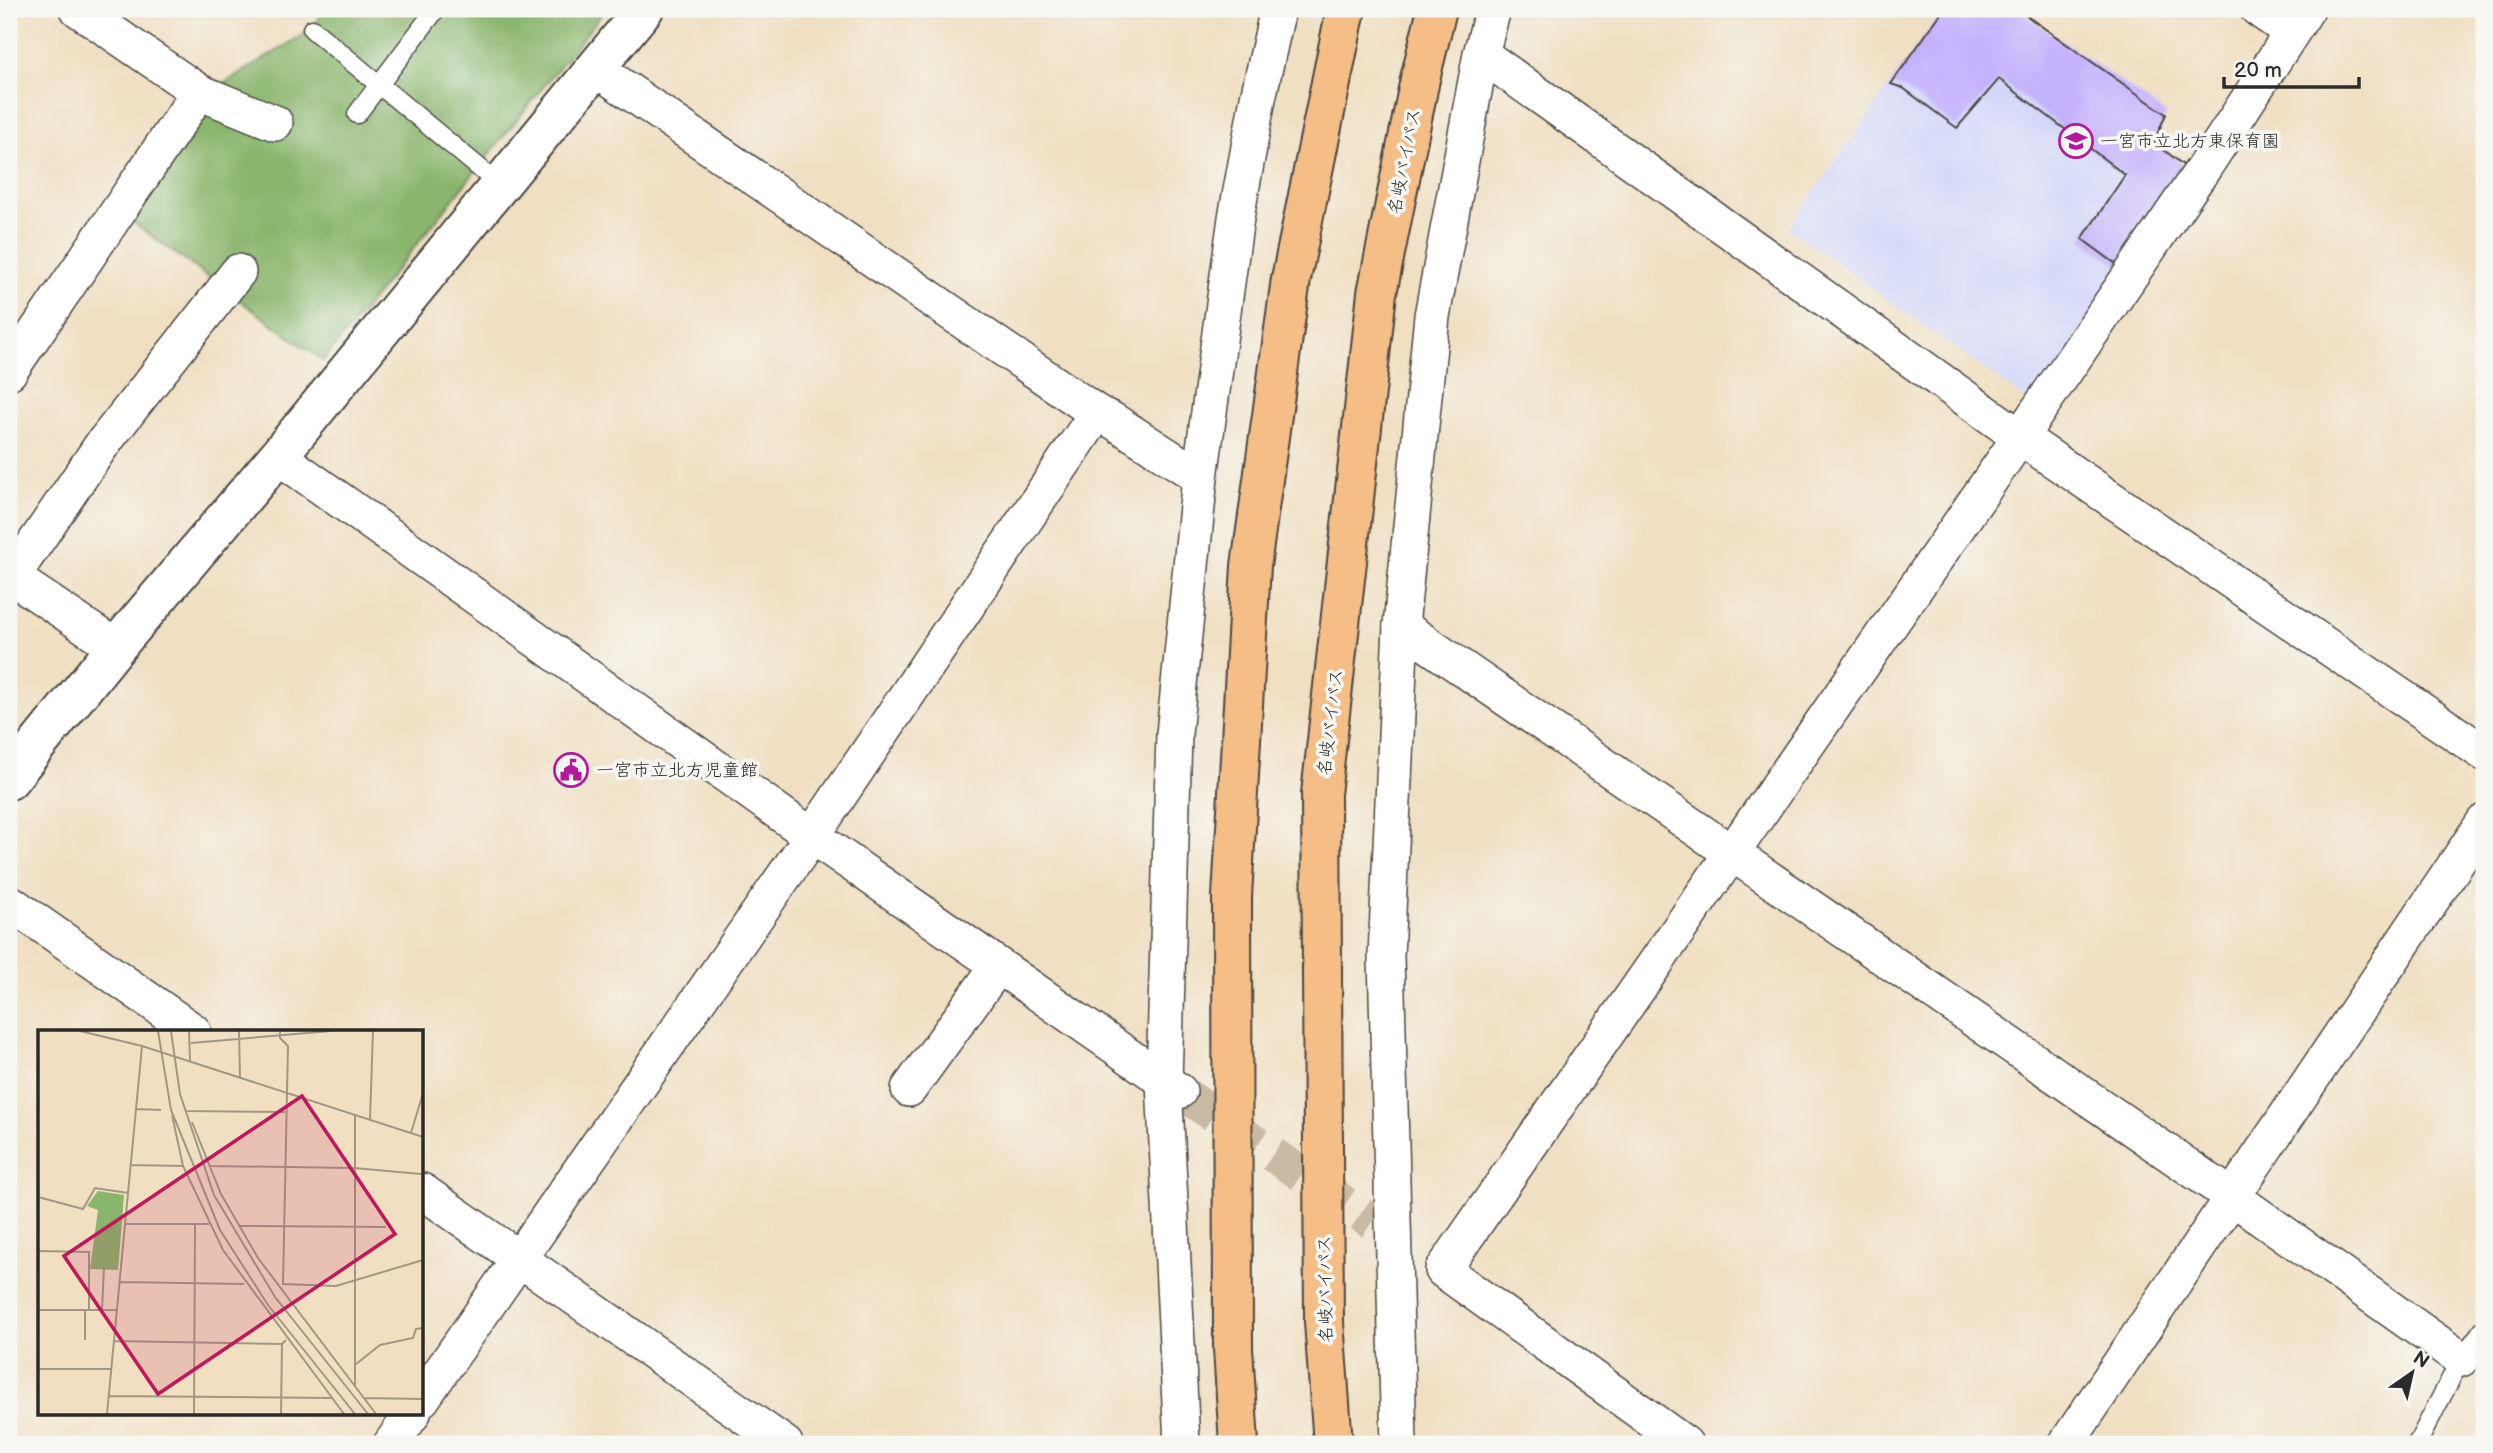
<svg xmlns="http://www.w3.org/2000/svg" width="2493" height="1453" font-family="'Balsamiq Sans','Klee One',sans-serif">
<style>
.built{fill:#d3d8f9}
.forest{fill:#89b56c;stroke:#5a704c;stroke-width:2}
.building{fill:#c4b2fd}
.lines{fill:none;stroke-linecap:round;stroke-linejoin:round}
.minor-tunnel{stroke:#c9bba3;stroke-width:35;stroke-dasharray:35 18;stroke-linecap:butt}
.service-casing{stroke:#494642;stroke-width:21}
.minor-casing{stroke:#494642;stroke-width:38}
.tertiary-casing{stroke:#494642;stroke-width:42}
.trunk-casing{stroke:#494642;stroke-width:42}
.service{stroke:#fff;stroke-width:18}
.minor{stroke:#fff;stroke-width:35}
.tertiary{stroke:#fff;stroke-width:38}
.trunk{stroke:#f6be87;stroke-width:38}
.labels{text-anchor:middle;stroke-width:7;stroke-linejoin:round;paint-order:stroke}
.poi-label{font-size:18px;fill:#2b2b2b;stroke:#f6f6f2;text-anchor:start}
.street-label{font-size:18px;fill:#2b2b2b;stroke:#f6f6f2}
.inset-road{fill:none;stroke:#a19785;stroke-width:2}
.view{fill:#c2185b;fill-opacity:0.15;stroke:#c2185b;stroke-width:3.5}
.inset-edge{fill:none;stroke:#2b2b2b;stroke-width:3.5}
</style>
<rect width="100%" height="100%" fill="#f6f6f2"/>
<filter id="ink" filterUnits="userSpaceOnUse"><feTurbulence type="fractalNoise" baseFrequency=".0143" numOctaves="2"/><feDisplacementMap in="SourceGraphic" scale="14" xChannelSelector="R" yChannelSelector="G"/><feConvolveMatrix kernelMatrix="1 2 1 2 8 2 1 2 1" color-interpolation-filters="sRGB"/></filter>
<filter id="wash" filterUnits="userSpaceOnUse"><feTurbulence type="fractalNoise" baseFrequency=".00686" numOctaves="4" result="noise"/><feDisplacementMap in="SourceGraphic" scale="28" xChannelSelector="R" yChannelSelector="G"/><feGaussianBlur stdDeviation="1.57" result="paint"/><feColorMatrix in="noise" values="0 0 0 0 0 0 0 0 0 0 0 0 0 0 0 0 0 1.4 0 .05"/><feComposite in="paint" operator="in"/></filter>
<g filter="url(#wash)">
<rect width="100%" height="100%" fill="#f0dfc1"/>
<path class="built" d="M1944 9H2017L2166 114 2154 142 2181 160 2039 409 1788 228Z"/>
<path class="forest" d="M325 9H606L323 361 127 218 214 90 312 29Z"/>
<g id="blocks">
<path class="building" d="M1944 9H2017L2166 114 2154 142 2198 177 2131 275 2082 239 2125 175 1999 79 1957 128 1903 88 1891 84Z"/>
</g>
</g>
<g filter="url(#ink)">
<use href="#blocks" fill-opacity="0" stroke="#494642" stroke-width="2"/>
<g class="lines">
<path class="minor-tunnel" d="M1185 1095 1372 1222"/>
<g class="service-casing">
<g id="service">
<path d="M312 29 500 185"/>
<path d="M357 114 436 9"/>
<path d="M2417 1444 2461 1359 2484 1328"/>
</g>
</g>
<g class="minor-casing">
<g id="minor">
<path d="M2258 9 2291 32"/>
<path d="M1481 54 2020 437 2484 753"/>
<path d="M595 68 1097 413 1112 420 1200 477"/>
<path d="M199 92 275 123"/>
<path d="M9 372 199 92 78 9"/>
<path d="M278 456 812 836 1179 1091"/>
<path d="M9 575 116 647"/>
<path d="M12 577 101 446 238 272"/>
<path d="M1401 626 2231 1196 2461 1359"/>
<path d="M9 902 193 1031"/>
<path d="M909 1089 998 966"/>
<path d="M422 1191 785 1444"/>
<path d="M422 1399 812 836 1097 413"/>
<path d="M391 1444 413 1413"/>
<path d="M1182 1444 1164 1082 1174 734 1200 477 1236 218 1258 98 1278 9"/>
<path d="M1399 1444 1386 956 1401 626 1432 316 1481 54 1493 9"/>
<path d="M1685 1444 1443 1270 2020 437 2205 166 2307 9"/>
<path d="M2066 1444 2484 822"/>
</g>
</g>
<g class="tertiary-casing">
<path id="tertiary" d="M9 780 116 647 278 456 644 9"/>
</g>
<g class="trunk-casing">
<g id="trunk">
<path d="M1239 1444 1233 1348 1232 897 1251 566 1291 279 1346 9"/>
<path d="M1333 1444 1324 1322 1321 794 1377 293 1420 79 1437 9"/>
</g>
</g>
<use href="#service" class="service"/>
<use href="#minor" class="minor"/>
<use href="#tertiary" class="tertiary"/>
<use href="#trunk" class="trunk"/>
</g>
</g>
<defs>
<g id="school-ring" transform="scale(1.75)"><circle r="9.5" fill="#f6f6f2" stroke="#b5179e" stroke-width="1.5"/><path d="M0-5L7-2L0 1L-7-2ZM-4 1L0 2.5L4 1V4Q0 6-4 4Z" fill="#b5179e"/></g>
<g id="civic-ring" transform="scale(1.75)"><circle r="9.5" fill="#f6f6f2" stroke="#b5179e" stroke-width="1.5"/><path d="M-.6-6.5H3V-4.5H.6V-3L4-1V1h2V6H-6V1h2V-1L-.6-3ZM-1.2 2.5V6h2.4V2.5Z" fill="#b5179e"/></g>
</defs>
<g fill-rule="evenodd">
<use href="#school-ring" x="2076" y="141"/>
<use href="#civic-ring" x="571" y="770"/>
</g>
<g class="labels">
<g class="poi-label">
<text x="2100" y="147">一宮市立北方東保育園</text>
<text x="596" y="776">一宮市立北方児童館</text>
</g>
<g class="street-label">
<text transform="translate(1404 161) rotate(-79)" y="6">名岐バイパス</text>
<text transform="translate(1330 722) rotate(-83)" y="6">名岐バイパス</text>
<text transform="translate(1325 1289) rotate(-91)" y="6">名岐バイパス</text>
</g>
</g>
<g transform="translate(38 1030)">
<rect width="385" height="385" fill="#f0dfc1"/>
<path d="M60 161 86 165 80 240 52 239 60 180 49 176Z" fill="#89b56c"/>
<path class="inset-road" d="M42 1 104 16 385 107M120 1 133 80 182 200 230 275 317 384M133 1 142 64 176 165 237 267 330 384M151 1 152 31M201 1 202 47M242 1V8L250 16 245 254 298 256 385 230M153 13 293 1M98 79 123 80M147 81 247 82M134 85 145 136 185 220 306 384M332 89 335 1M154 92 183 164 220 228 338 384M373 103 385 63M93 135 145 136M171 136 316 138 383 144M0 167 45 179 57 158 90 163M87 194H171M200 196 348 197M0 221 51 222V280M82 252 206 254M0 280H79M64 280 66 237M47 310V280M76 311 244 314 248 310M317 335 342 315 375 308 378 299 385 298M0 339H74M317 357V84M71 366 294 368M326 368 385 369M69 384 104 16M156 384 157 195M243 384 244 314"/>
<path class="view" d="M264 66 357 204 120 364 26 226Z"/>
<rect width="385" height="385" class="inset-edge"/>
</g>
<rect width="2493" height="1453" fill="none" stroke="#f6f6f2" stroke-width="35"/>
<g transform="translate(2412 1373) rotate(34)" stroke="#f6f6f2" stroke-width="5" paint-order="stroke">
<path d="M0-5L12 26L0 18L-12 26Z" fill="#2b2b2b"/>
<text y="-10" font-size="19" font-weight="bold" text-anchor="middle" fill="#2b2b2b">N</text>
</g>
<path d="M2224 77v10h135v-10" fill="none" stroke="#2b2b2b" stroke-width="3.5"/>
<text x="2234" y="77" font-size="21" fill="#2b2b2b" stroke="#f6f6f2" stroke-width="5" paint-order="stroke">20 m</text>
</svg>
